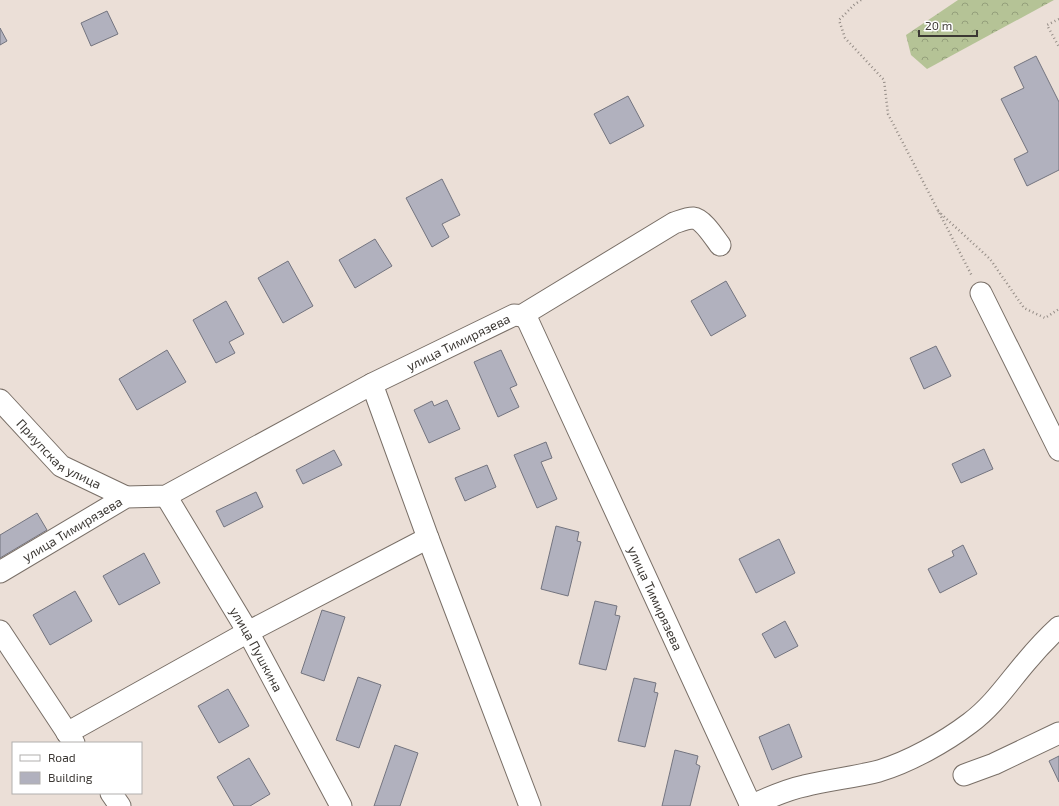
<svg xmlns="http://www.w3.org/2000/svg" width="1059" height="806" font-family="'Exo 2',sans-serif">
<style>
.forest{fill:url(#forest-crowns)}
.building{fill:#b1b1be;stroke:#73747f}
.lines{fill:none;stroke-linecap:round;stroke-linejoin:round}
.minor-casing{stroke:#796f67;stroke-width:23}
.path{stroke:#948c86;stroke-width:2.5;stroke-dasharray:1 3;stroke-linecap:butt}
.minor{stroke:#fff;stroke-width:21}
.labels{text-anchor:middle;stroke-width:3.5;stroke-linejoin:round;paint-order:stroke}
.street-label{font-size:13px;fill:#3c3834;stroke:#fff}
</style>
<defs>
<pattern id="forest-crowns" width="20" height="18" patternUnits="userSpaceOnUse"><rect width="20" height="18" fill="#b5c396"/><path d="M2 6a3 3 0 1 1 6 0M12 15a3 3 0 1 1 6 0" fill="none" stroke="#949f7b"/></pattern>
</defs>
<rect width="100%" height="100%" fill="#ebdfd7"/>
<path class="forest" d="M958 0H1054L927 69 911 55 906 35Z"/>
<g class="building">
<path d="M107 11 118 34 91 46 81 23Z"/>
<path d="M0 28 7 41 0 45Z"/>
<path d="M1036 56 1059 102V170L1027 186 1014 159 1028 152 1001 99 1024 88 1014 67Z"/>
<path d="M628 96 644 126 610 144 594 114Z"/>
<path d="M442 179 460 215 442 224 449 237 432 247 406 198Z"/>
<path d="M375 239 392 266 355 288 339 260Z"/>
<path d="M288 261 313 306 283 323 258 278Z"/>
<path d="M726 281 746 316 711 336 691 301Z"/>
<path d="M226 301 244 334 229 342 235 353 216 363 193 320Z"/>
<path d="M936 346 951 376 924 389 910 358Z"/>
<path d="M167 350 186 382 137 410 119 379Z"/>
<path d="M501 350 517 385 510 388 519 407 498 417 474 362Z"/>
<path d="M447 400 460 429 429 443 414 410 432 401 434 406Z"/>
<path d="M546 442 552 458 541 462 557 499 537 508 514 455Z"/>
<path d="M984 449 993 469 961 483 952 464Z"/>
<path d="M334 450 342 465 303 484 296 470Z"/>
<path d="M487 465 496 487 465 501 455 478Z"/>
<path d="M256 492 263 507 224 527 216 511Z"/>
<path d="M37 513 47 530 0 558V535Z"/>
<path d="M556 526 579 532 577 541 581 542 568 596 541 589Z"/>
<path d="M779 539 795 573 756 593 739 559Z"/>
<path d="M963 545 977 574 940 593 928 569 954 556 952 551Z"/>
<path d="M144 553 160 583 119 605 103 576Z"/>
<path d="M75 591 92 621 50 645 33 615Z"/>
<path d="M595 601 617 606 615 615 620 616 606 670 579 664Z"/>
<path d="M322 610 345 617 324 681 301 673Z"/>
<path d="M785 621 798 646 775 658 762 634Z"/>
<path d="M358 677 381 685 359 748 336 740Z"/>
<path d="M634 678 656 683 654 692 658 693 645 747 618 741Z"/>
<path d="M228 689 249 726 219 743 198 706Z"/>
<path d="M789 724 802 757 772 770 759 737Z"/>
<path d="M395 745 418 753 400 806H374Z"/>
<path d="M675 750 698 756 696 764 700 766 690 806H662Z"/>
<path d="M1059 756V782L1049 761Z"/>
<path d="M249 758 270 794 250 806H234L217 777Z"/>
</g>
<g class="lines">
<g class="minor-casing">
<g id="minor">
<path d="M981 293 1059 450"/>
<path d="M521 316 674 223C680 221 687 218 693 218 703 219 714 237 720 245"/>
<path d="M372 384 428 538 530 806"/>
<path id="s1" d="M0 400 61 466 126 497"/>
<path id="s2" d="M166 496 248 632 341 806"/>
<path id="s3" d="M0 572 126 497 166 496 372 384 514 315C520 315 525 316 528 321L751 806"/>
<path d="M0 631 74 743"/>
<path d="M67 733 248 632 428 538"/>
<path d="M964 775 994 764 1059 733"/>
<path d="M111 793 120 806"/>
<path d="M750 806C768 798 785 790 804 786 828 780 855 777 879 771 909 762 945 742 970 723 993 706 1008 683 1026 662 1036 650 1047 638 1059 627"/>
</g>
</g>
<g class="path">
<path d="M861 0 854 5 839 20 845 38 884 80 888 114 972 276"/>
<path d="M1059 19 1047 25 1059 47"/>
<path d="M938 211 990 259 1024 308 1045 318 1059 309"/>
</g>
<use href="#minor" class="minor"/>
</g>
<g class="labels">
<g class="street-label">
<text dy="5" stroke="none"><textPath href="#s3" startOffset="517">улица Тимирязева</textPath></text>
<text dy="5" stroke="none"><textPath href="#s1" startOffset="81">Приупская улица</textPath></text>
<text dy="5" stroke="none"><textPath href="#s3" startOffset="84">улица Тимирязева</textPath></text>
<text dy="5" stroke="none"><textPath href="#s3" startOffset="900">улица Тимирязева</textPath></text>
<text dy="5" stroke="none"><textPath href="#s2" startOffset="178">улица Пушкина</textPath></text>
</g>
</g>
<rect x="12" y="742" width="130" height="52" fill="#ffffff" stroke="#b1afae"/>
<rect x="20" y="755" width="20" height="6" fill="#ffffff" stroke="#b1afae"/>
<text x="48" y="762" font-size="12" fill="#3c3834">Road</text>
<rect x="20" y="772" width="20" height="12" fill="#b1b1be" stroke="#b1afae"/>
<text x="48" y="782" font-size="12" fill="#3c3834">Building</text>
<path d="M919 30v6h58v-6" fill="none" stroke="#3c3834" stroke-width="2"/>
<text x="925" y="30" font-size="12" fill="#3c3834" stroke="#ffffff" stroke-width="3" paint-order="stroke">20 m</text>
</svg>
